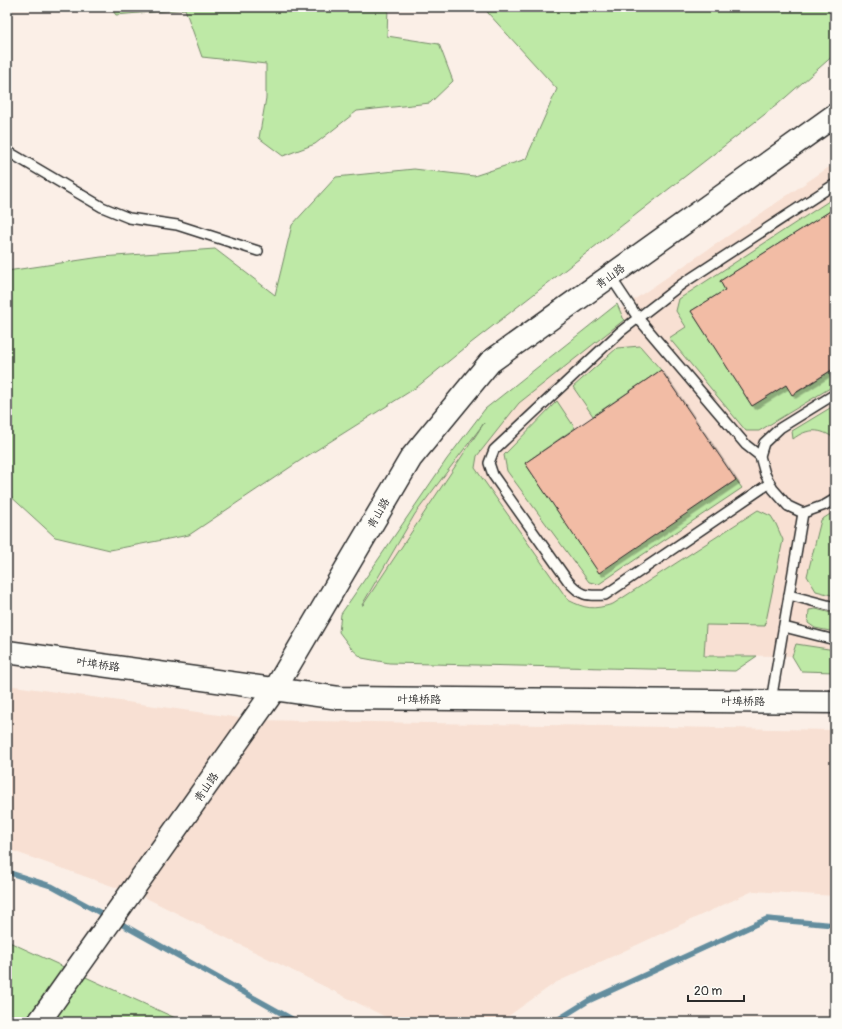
<svg xmlns="http://www.w3.org/2000/svg" width="842" height="1029" font-family="Pangolin,'LXGW WenKai TC',sans-serif">
<style>
.built{fill:#f8e0d3}
.green{fill:#bee9a6;stroke:#748a68;fill-rule:evenodd}
.lines{fill:none;stroke-linecap:round;stroke-linejoin:round}
.stream{stroke:#638d9e;stroke-width:5.5}
.building{fill:#f2bca5;stroke:#2b2b2b;filter:url(#shadow)}
.service-casing{stroke:#2b2b2b;stroke-width:12}
.tertiary-casing{stroke:#2b2b2b;stroke-width:25}
.service{stroke:#fdfcf7;stroke-width:9}
.tertiary{stroke:#fdfcf7;stroke-width:22}
.labels{text-anchor:middle;stroke-width:3.5;stroke-linejoin:round;paint-order:stroke}
.street-label{font-size:11px;fill:#2b2b2b;stroke:#fdfcf7}
</style>
<defs>
<filter id="shadow"><feDropShadow dx="3.5" dy="3.5" stdDeviation="0" flood-color="#0004"/></filter>
</defs>
<rect width="100%" height="100%" fill="#fbefe7"/>
<filter id="ink" filterUnits="userSpaceOnUse"><feTurbulence type="fractalNoise" baseFrequency=".025" numOctaves="2"/><feDisplacementMap in="SourceGraphic" scale="8" xChannelSelector="R" yChannelSelector="G"/><feConvolveMatrix kernelMatrix="1 2 1 2 8 2 1 2 1" color-interpolation-filters="sRGB"/></filter>
<g filter="url(#ink)">
<g class="built">
<path d="M835 163V659L804 656 394 654 358 613 415 514 489 414 619 310Z"/>
<path d="M7 685 254 720 835 730V896L753 891 555 983 500 1022H396L146 898 7 849Z"/>
</g>
<g class="green">
<path d="M110 7H388L387 36 439 44 453 81 430 103 357 111 315 144 283 156 259 138 266 98V64L202 57 185 9 116 15Z"/>
<path d="M486 7H835V54L778 104 471 343 417 387 304 458 189 535 110 550 55 537 7 493V271L101 257 215 249 275 295 292 225 336 177 414 169 474 176 526 159 557 89 488 13Z"/>
<path d="M835 197V208L720 281 725 290 691 311 752 406 786 385 793 395 835 368V385L759 431H746L669 338 686 327 676 311 679 299Z"/>
<path d="M617 304 624 320 519 403 477 456 475 468 568 600C586 609 593 610 613 604L758 510 771 516 776 524 783 540 765 626 706 625 704 656H757L735 671 389 663 362 658 351 648 339 632 341 614 447 459 485 409ZM484 423 363 605H362L415 514Z"/>
<path d="M640 346 661 370 593 416 573 387 617 348Z"/>
<path d="M557 401 575 428 525 463 599 572 736 480 742 488 599 584 589 582 507 471 504 455Z"/>
<path d="M835 405V439C821 428 807 428 793 439L792 431Z"/>
<path d="M835 511V596L816 591 807 576 821 520Z"/>
<path d="M816 609 835 614V632L815 628 808 623 809 610Z"/>
<path d="M796 644 835 650V672L801 671 792 656Z"/>
<path d="M7 941 184 1022H7Z"/>
</g>
<g class="lines">
<g class="stream">
<path d="M7 872 51 886 108 917"/>
<path d="M116 921 297 1022"/>
<path d="M554 1022 588 1001 767 919 835 925"/>
</g>
</g>
<g class="building">
<path d="M835 208V368L792 395 786 385 752 406 691 311 725 290 720 281Z"/>
<path d="M661 370 736 480 599 573 525 463Z"/>
</g>
<g class="lines">
<g class="service-casing">
<g id="service">
<path d="M7 151 102 207 129 218 177 225 258 251"/>
<path d="M610 276 638 318 746 445 760 456"/>
<path d="M835 394 780 428 764 443 760 456 765 474 773 489 788 506 803 513 825 505 835 499"/>
<path d="M770 483 605 595C586 596 581 596 568 581L493 475 489 463 494 450 620 332 638 318 682 284 835 184"/>
<path d="M789 595 835 607"/>
<path d="M784 627 835 640"/>
<path d="M771 701 803 513"/>
</g>
</g>
<g class="tertiary-casing">
<g id="tertiary">
<path d="M7 652 339 698 835 702"/>
<path d="M39 1022 275 689 411 458 490 362 835 115"/>
</g>
</g>
<use href="#service" class="service"/>
<use href="#tertiary" class="tertiary"/>
</g>
</g>
<g class="labels">
<g class="street-label">
<text transform="translate(610 276) rotate(-36)" y="4">青山路</text>
<text transform="translate(378 513) rotate(-60)" y="4">青山路</text>
<text transform="translate(98 664) rotate(8)" y="4">叶埠桥路</text>
<text x="419" y="703">叶埠桥路</text>
<text x="743" y="705">叶埠桥路</text>
<text transform="translate(206 787) rotate(-55)" y="4">青山路</text>
</g>
</g>
<rect width="842" height="1029" fill="none" stroke="#fdfcf7" stroke-width="24"/>
<rect x="12" y="12" width="818" height="1005" fill="none" stroke="#2b2b2b" stroke-width="1.5" filter="url(#ink)"/>
<path d="M688 995v6h56v-6" fill="none" stroke="#2b2b2b" stroke-width="2"/>
<text x="694" y="995" font-size="12" fill="#2b2b2b" stroke="#fdfcf7" stroke-width="3" paint-order="stroke">20 m</text>
</svg>
